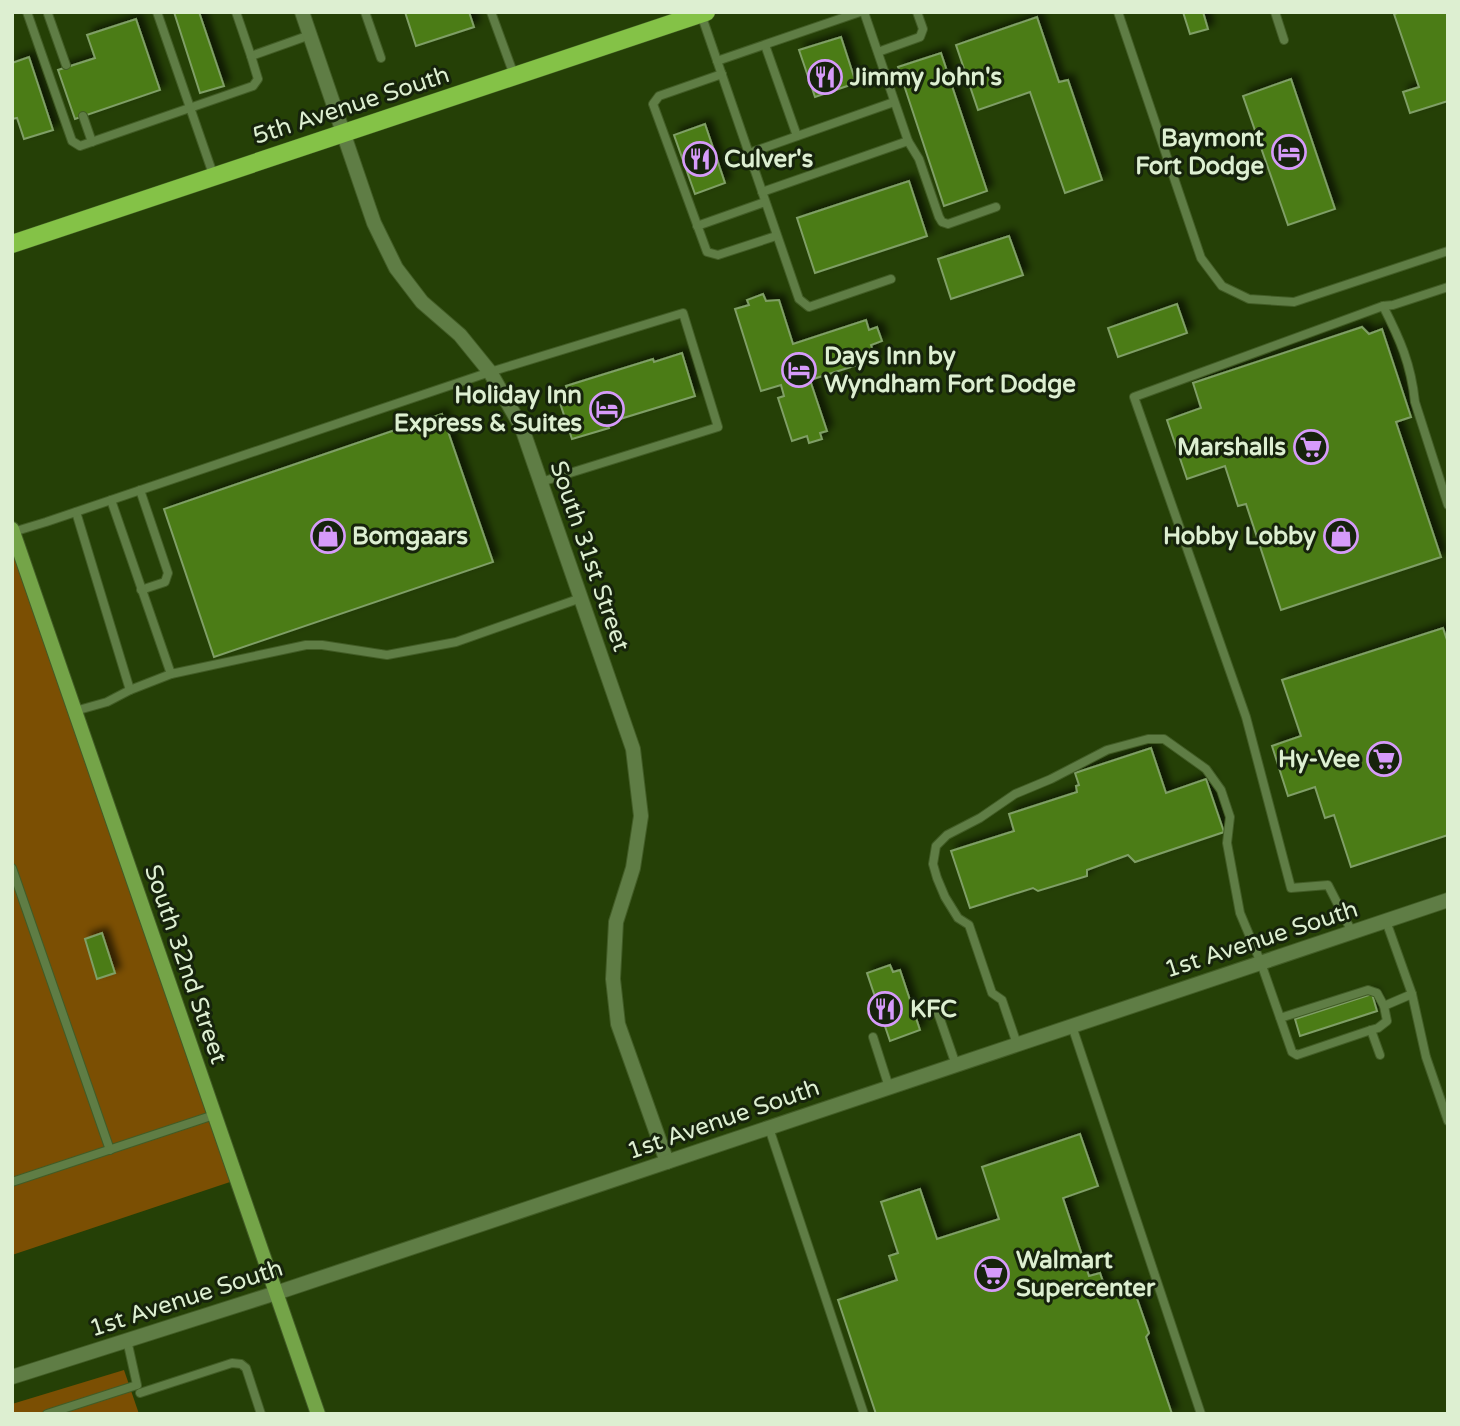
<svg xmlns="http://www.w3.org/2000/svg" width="1460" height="1426" font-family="'Varela Round',sans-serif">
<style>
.green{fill:#7b4f03}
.building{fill:#4c7b15;stroke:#7f9f66;stroke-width:2;filter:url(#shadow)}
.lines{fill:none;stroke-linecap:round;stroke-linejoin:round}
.service-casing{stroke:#425c26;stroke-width:10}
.tertiary-casing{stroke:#425c26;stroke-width:16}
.secondary-casing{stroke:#425c26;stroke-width:16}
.primary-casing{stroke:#425c26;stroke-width:19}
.service{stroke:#5f7d45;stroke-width:8}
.tertiary{stroke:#5f7d45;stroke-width:14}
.secondary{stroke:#74a448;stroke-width:14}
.primary{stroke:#84c247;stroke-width:18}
.labels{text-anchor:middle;stroke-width:6;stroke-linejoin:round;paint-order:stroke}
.poi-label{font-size:24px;font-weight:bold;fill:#ddefd1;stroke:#16230c;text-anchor:start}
.street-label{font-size:24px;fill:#ddefd1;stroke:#16230c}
</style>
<defs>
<filter id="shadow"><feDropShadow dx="5.5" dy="-5.5" stdDeviation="3.5" flood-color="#0009"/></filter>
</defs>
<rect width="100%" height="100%" fill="#254006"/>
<g class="green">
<path d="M12 529 236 1180 12 1255Z"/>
<path d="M124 1370 139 1414H12V1404Z"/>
</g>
<g class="building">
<path d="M174 12H199L224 86 200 93Z"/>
<path d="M405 12H469L474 27 416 46Z"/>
<path d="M1183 12H1203L1208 29 1190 34Z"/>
<path d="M1401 12H1448V101L1410 113 1403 92 1419 87 1394 14Z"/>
<path d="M1037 17 1059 82 1068 80 1102 180 1065 193 1030 92 978 110 956 45Z"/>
<path d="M136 19 160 90 75 119 58 70 95 58 87 35Z"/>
<path d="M841 37 856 83 815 97 799 50Z"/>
<path d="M941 53 987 191 944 206 898 67Z"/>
<path d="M29 57 53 130 24 139 17 118 12 119V63Z"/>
<path d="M1291 79 1335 209 1288 225 1243 96Z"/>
<path d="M705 124 725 183 695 194 674 135Z"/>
<path d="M909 181 927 236 815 273 797 218Z"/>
<path d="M1009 236 1023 275 951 299 938 259Z"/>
<path d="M763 294 766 301 779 300 793 344 866 320 869 330 877 327 882 341 871 345 876 359 810 380 827 431 820 433 822 439 809 443 807 436 792 441 778 398 784 396 781 385 761 391 735 309 749 305 747 300Z"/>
<path d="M1177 304 1187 333 1118 357 1108 328Z"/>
<path d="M1362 327 1369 334 1382 329 1411 417 1396 422 1441 557 1281 610 1246 504 1238 506 1225 466 1187 479 1167 420 1201 408 1193 383Z"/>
<path d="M682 353 695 396 607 423 609 428 572 439 557 394 567 390 566 386 653 359 654 362Z"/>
<path d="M442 414 493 562 214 657 164 509Z"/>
<path d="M1443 628 1447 640H1448V835L1351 867 1334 815 1325 818 1315 787 1288 796 1272 746 1301 736 1282 680Z"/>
<path d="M1151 748 1166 793 1206 779 1224 832 1135 862 1128 855 1087 870V876L1038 891 1033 888 970 908 951 851 1014 831 1009 814 1077 792 1076 786 1079 785 1075 773Z"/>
<path d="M102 933 115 973 97 979 85 939Z"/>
<path d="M890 965 893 972 900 970 920 1030 890 1041 867 973Z"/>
<path d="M1372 994 1377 1011 1300 1036 1295 1019Z"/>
<path d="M1080 1134 1098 1186 1063 1198 1089 1276 1100 1273 1106 1290 1128 1283 1136 1287 1134 1290 1149 1333 1146 1337 1172 1414H876L838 1300 897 1280 889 1256 898 1253 881 1202 920 1189 937 1239 999 1219 982 1167Z"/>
</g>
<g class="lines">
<g class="service-casing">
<g id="service">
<path d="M27 12 72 141 80 146 253 86 258 79 251 56 310 35"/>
<path d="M157 12 214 177"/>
<path d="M236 12 251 56"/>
<path d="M365 12 381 58"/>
<path d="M491 12 514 75"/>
<path d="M1118 12 1201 258 1222 286 1249 299 1294 302 1448 251"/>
<path d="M1275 12 1284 40"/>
<path d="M48 14 66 65"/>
<path d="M701 14 799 299 809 307 891 279"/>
<path d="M765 45 797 136"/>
<path d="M878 52 920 37 923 29 917 12"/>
<path d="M717 61 860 12"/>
<path d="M722 74 659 96 653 104 707 252 718 255 776 236"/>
<path d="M83 116 92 142"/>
<path d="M908 141 919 159 939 217 942 222 948 224 996 207"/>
<path d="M749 153 894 102"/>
<path d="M762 192 908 141 864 12"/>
<path d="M697 226 765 202"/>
<path d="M1383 306C1400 339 1411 364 1415 402L1448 505"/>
<path d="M140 490 168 573 165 582 141 590"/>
<path d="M111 500 171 674 306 645H322L387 655 456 642 581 598"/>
<path d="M76 512 130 690 171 674"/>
<path d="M13 532 46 522 490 372 683 313 718 427 541 482"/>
<path d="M75 711 107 702 130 690"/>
<path d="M12 868 110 1150"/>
<path d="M1386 921 1412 994 1426 1057 1448 1121"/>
<path d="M1352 932 1328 885 1291 888 1246 717 1134 397 1383 306 1393 305 1448 287"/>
<path d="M1384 1006 1412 994"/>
<path d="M938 1013 956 1065"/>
<path d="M1072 1026 1201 1414"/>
<path d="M1371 1030 1380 1055"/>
<path d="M873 1037 889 1087"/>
<path d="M1017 1044 1002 1000 992 993 969 925 958 918 945 897 937 878 933 864 936 846 947 835 980 818 1015 794 1051 779 1107 750 1148 739H1164L1206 769 1221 790 1230 817 1227 843 1240 913 1261 963 1292 1052 1297 1055 1371 1030 1378 1028 1387 1021 1384 1006 1377 993 1368 990 1280 1018"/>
<path d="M769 1128 864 1414"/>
<path d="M12 1182 214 1115"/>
<path d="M140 1393 232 1363 241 1364 246 1368 261 1414"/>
<path d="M47 1414 137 1385 127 1340"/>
</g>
</g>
<g class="tertiary-casing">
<g id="tertiary">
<path d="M302 12 374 223 396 268 422 302 460 335 490 372 522 428 633 749 641 816 633 868 616 922 613 979 618 1024 667 1162"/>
<path d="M12 1377 276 1293 1448 900"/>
</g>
</g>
<g class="secondary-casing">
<path id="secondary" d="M12 529 318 1414"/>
</g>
<g class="primary-casing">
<path id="primary" d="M12 244 706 12"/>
</g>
<use href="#service" class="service"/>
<use href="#tertiary" class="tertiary"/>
<use href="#secondary" class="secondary"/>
<use href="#primary" class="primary"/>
</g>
<defs>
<g id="restaurant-ring" transform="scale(1.75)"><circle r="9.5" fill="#16230c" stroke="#d69bfa" stroke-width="1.5"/><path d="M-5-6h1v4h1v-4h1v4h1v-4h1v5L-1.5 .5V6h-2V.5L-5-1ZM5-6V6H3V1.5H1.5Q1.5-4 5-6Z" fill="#d69bfa"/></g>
<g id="hotel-ring" transform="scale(1.75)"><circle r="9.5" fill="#16230c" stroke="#d69bfa" stroke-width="1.5"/><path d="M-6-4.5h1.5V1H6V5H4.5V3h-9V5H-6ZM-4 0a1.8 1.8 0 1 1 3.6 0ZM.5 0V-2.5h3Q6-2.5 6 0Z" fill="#d69bfa"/></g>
<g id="supermarket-ring" transform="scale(1.75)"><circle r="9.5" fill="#16230c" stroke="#d69bfa" stroke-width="1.5"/><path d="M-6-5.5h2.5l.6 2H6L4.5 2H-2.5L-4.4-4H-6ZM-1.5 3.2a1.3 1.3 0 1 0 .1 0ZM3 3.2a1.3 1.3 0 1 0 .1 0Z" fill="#d69bfa"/></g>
<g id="shop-ring" transform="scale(1.75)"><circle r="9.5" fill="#16230c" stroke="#d69bfa" stroke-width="1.5"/><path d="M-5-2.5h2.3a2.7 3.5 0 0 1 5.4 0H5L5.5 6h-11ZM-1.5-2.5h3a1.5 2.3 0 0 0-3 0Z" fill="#d69bfa"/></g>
</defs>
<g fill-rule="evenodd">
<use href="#restaurant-ring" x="825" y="77"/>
<use href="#hotel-ring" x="1289" y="152"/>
<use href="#restaurant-ring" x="700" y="159"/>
<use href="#hotel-ring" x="799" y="370"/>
<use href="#hotel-ring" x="607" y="409"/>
<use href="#supermarket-ring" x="1311" y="447"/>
<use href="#shop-ring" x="328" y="536"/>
<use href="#shop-ring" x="1341" y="536"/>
<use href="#supermarket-ring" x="1384" y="759"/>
<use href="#restaurant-ring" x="885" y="1009"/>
<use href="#supermarket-ring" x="992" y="1274"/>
</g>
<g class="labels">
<g class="poi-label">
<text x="850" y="85">Jimmy John's</text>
<text x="1264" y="146" text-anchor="end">Baymont<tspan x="1264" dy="28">Fort Dodge</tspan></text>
<text x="724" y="167">Culver's</text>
<text x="824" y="364">Days Inn by<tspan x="824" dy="28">Wyndham Fort Dodge</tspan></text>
<text x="582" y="403" text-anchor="end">Holiday Inn<tspan x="582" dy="28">Express &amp; Suites</tspan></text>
<text x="1286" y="455" text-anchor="end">Marshalls</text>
<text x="352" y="544">Bomgaars</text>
<text x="1316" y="544" text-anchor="end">Hobby Lobby</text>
<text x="1360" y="767" text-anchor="end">Hy-Vee</text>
<text x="910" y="1017">KFC</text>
<text x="1016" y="1268">Walmart<tspan x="1016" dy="28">Supercenter</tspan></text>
</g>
<g class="street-label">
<text transform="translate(351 105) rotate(-18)" y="8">5th Avenue South</text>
<text transform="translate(590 556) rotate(71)" y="8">South 31st Street</text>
<text transform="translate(1261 939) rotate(-18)" y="8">1st Avenue South</text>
<text transform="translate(186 964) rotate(71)" y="8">South 32nd Street</text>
<text transform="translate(723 1119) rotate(-19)" y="8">1st Avenue South</text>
<text transform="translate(186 1298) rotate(-18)" y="8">1st Avenue South</text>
</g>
</g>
<rect width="1460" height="1426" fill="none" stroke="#ddefd1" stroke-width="28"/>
</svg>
